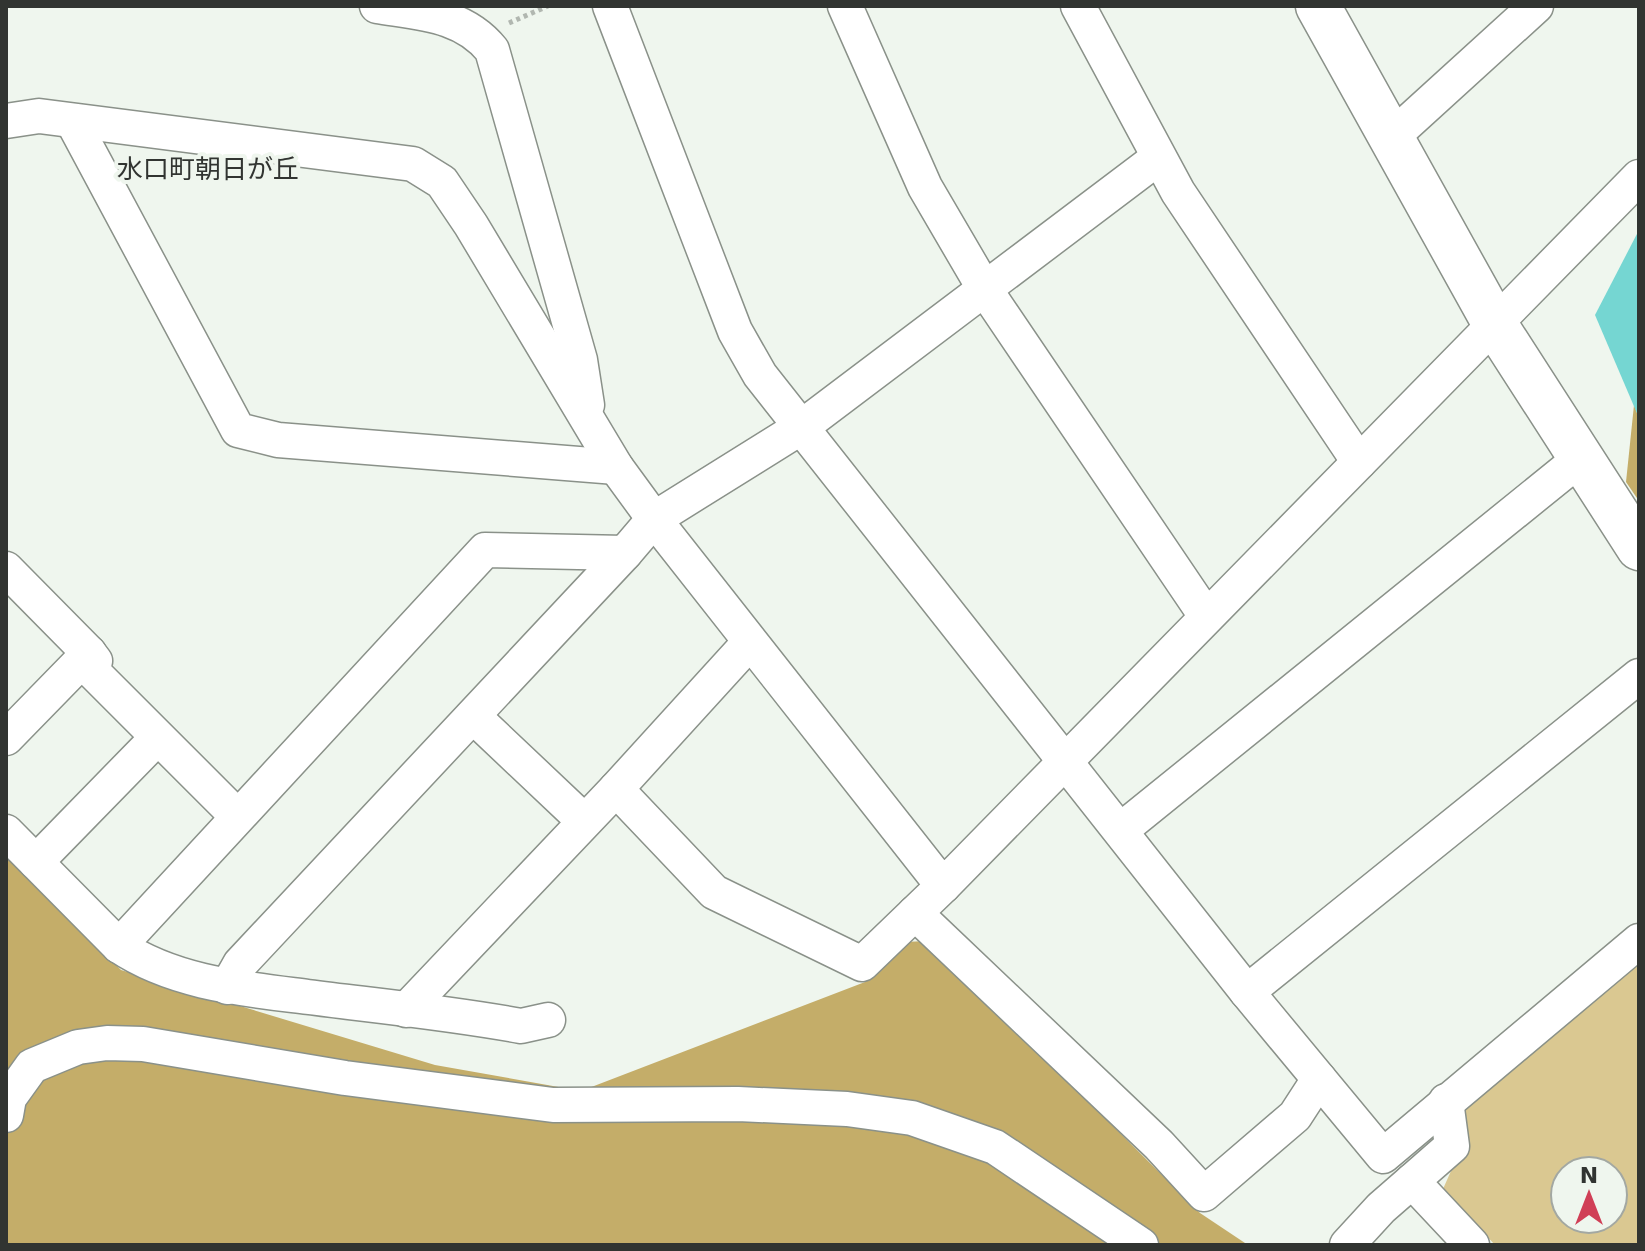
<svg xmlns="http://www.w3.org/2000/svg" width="1645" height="1251" font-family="'DejaVu Sans','Noto Sans JP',sans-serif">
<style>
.green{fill:#dac891;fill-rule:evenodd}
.forest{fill:#c4ad69}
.water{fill:#75d6d2}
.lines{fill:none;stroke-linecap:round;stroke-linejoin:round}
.street-casing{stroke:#8a9189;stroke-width:37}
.secondary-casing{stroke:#8a9189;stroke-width:47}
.path{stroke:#b1b7b0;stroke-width:5;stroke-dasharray:4 4;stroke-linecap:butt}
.street{stroke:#fff;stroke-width:34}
.secondary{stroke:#fff;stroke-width:44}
.labels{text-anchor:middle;stroke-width:8;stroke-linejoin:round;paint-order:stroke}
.quarter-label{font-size:26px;fill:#313431;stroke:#eff6ee}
</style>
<rect width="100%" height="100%" fill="#eff6ee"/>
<path class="green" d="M1639 959V1245H1495L1443 1189 1459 1153 1465 1103ZM1565 1171H1613V1219H1565Z"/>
<g class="forest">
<path d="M1634 405 1639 418V501L1626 482Z"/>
<path d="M6 855 121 970 435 1065 581 1091 865 982 903 942 928 941 1200 1213 1248 1245H6Z"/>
</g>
<path class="water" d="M1639 230V418L1595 315Z"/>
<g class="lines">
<g class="street-casing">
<g id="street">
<path d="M377 6C420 13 463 14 492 50L580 360 587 405"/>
<path d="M610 6 735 331 760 375 1247 992 1383 1156 1639 941"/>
<path d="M845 6 925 187 984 288 1206 616"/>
<path d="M1078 6 1178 192 1359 462"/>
<path d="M6 121 39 116 413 164 442 182 471 225 616 467 654 519 943 886 1639 177"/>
<path d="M73 122 238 430 278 440 616 467"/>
<path d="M1392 137 1536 6"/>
<path d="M6 569 89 653 95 661 92 671 237 816"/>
<path d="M473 716 584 821"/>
<path d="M6 738 89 653"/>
<path d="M616 789 749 643"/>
<path d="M1121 830 1581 458"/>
<path d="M6 832 119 946C174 983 244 989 308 997 379 1006 451 1013 521 1026L548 1020"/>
<path d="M36 862 157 738"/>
<path d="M915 913 1159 1145 1204 1194 1295 1116 1319 1079"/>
<path d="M119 946 485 550 625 553 654 519 803 426 1158 158"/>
<path d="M227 987 240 964 625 553"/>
<path d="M1247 992 1639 676"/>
<path d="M406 1010 616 789 714 892 862 964 943 886"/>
<path d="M1446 1101 1452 1146 1412 1181 1472 1245"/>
<path d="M6 1115 9 1098 32 1066 78 1047 107 1043 143 1044 345 1078 553 1105 738 1104 847 1109 912 1118 995 1147 1141 1245"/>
<path d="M1347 1245 1381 1208 1412 1181"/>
</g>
</g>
<g class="secondary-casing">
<path id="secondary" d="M1318 6 1496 326 1639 548"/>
</g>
<path class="path" d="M509 23 548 6"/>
<use href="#street" class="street"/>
<use href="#secondary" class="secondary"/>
</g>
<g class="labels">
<g class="quarter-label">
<text x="208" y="178">水口町朝日が丘</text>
</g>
</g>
<rect width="1645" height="1251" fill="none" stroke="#313431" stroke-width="16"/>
<g transform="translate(1589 1195)"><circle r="38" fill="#eff6ee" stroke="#a3a8a2" stroke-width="2"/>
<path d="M0-6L14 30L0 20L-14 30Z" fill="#d03f56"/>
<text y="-12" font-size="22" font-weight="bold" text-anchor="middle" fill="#313431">N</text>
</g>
</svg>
